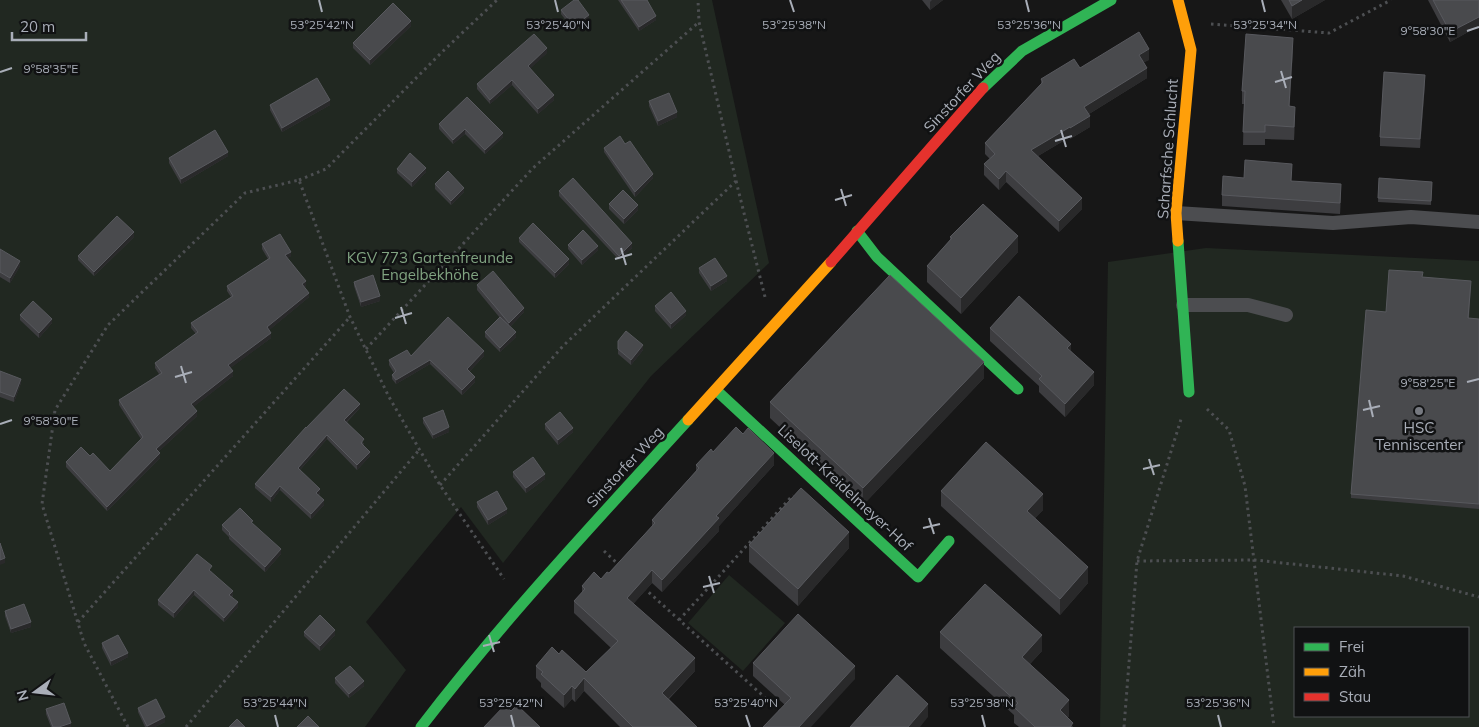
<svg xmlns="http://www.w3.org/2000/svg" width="1479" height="727" font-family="Mulish,sans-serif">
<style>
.green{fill:#212821;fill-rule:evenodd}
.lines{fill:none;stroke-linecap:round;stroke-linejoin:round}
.path{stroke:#4d4f52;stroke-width:3;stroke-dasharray:2.5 4;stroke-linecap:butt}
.lane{stroke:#4c4d50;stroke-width:14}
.fast{stroke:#30b455;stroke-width:11}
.slow{stroke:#ff9f0a;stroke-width:11}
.jam{stroke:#e5322d;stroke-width:11}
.wall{fill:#3d3d40}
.shaded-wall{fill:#29292a}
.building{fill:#494a4d;stroke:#58595e}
.ticks{fill:none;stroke:#a9aeb8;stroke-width:2}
.poi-dot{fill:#767980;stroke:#111213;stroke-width:2}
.labels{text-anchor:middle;stroke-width:5;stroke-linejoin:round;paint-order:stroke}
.street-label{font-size:15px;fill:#a9aeb8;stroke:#111213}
.park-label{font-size:15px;fill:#80a381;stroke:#111213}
.poi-label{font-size:15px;fill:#a9aeb8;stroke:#111213}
.ticks-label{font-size:12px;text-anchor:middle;fill:#a9aeb8;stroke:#111213;stroke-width:5;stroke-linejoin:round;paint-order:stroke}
</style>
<rect width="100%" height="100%" fill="#171717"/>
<g class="green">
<path d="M0 0H712L769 263 651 376 503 563 461 507 366 622 406 670 365 727H0Z"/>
<path d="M1206 248 1479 261V727H1100L1108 262ZM1295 628H1468V716H1295Z"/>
<path d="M729 575 785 623 743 671 688 623Z"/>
</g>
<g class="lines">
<g class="path">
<path d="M1211 24 1329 33 1391 0"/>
<path d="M299 180 326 169 441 53 497 0"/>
<path d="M736 181 765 297"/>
<path d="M366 349 533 168 699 22"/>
<path d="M1207 409 1229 430 1245 486 1274 727"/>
<path d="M440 485 563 346 736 181 699 22 698 0"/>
<path d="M604 551 619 565"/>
<path d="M1137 561 1255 560 1403 576 1479 597"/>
<path d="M644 588 782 713"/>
<path d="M679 620 793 495"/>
<path d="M78 622 350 317"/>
<path d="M128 727 84 643 42 504 55 410 108 325 245 193 299 180 350 317 389 397 440 485 504 579"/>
<path d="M186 727 419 450"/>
<path d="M1124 727 1137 561 1182 416"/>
</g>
<g class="lane">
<path d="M1176 213 1333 223 1411 217 1479 222"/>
<path d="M1183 305H1248L1286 315"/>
</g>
<g class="fast">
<path d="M983 88 1022 51 1111 0"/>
<path d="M857 231 877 257 1018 389"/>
<path d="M1178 241 1189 392"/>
<path d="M716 390 918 577 949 541"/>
<path d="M421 727C504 619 596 521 688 420"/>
</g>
<g class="slow">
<path d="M1178 0 1191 50 1176 213 1178 241"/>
<path d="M688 420 831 262"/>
</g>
<path class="jam" d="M831 262 983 88"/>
</g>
<g class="wall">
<path d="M618 0H647L656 20 639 31Z"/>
<path d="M922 0H943L930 10Z"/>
<path d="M1281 0H1325L1292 19Z"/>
<path d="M1428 0H1479V26L1450 42Z"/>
<path d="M561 10 589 20 574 31 561 14Z"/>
<path d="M411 26 370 65 353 48V43Z"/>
<path d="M1293 51 1289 106 1295 120 1294 140 1265 139V145H1243L1244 104H1242V91Z"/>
<path d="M547 53 530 68 554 100 538 114 512 85 490 104 477 89V84Z"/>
<path d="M1149 60 1144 62 1147 78 1089 114 1090 127 1070 139V137L1038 156 1082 209 1059 232 1006 182 999 190 984 175V164L990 159 985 154V143L1041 84V79L1080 68Z"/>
<path d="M1425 84 1420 148 1380 146V137Z"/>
<path d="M467 97 503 137 485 154 465 134 453 144 439 129V124Z"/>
<path d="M649 101 677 117 658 126 649 106Z"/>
<path d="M270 105H330L282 132 270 110Z"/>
<path d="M625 144 653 178 635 197 604 152V148Z"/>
<path d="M228 156 181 184 169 163V158Z"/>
<path d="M397 169 426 172 412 187 397 173Z"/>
<path d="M1379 178 1432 182 1431 205 1378 202Z"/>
<path d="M1291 181 1341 195 1340 214 1222 206V195Z"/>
<path d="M435 184 464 192 451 205 435 189Z"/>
<path d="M559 191 632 248 619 260 559 196Z"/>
<path d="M609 204 638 210 624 224 609 209Z"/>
<path d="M134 237 94 276 78 260V256Z"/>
<path d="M950 237 1018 252 961 314 927 282V266L950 240Z"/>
<path d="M519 238 569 264 555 278 519 242Z"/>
<path d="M262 244 291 256 287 258 306 286 304 287 309 297 269 330 271 338 230 368 233 376 193 407 197 416 158 452 160 458 107 511 66 467V462L90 456 110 471 141 439 119 405V400L159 374 155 368V363L196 334 191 328V323L231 297 227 291V286L268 259 262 249Z"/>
<path d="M568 245 598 250 582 265 568 249Z"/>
<path d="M0 249 20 266 10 283 0 277Z"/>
<path d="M699 268 727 281 711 291 699 273Z"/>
<path d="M1423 277 1471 285 1469 318 1479 319V509L1351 498V494L1386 312Z"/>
<path d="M354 282 380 301 361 307 354 286Z"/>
<path d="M477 285 524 312 510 327 516 337 500 352 485 337V332L500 318 477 290Z"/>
<path d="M655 306 686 315 671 329 655 311Z"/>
<path d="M20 315 52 323 39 338 20 320Z"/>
<path d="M990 328 1071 351 1094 385 1065 417 1039 392V386L990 341Z"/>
<path d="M618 341 643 350 631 365 618 354Z"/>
<path d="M411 356H484L469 372 475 382 462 395 430 364 396 384 392 379V375L394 373 389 365V360Z"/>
<path d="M0 371 21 383 14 402 0 397Z"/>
<path d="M984 378 863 505 770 418V402Z"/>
<path d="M360 408 347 422 364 444 363 445 370 456 357 470 327 439 300 470 320 493 319 495 324 505 311 519 280 490 271 502 255 488V484L306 428Z"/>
<path d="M423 418 449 432 433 439 423 423Z"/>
<path d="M545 424 573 432 558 445 545 429Z"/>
<path d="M713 452 774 465 719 526V531L662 592 652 583 633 604 695 671 669 699 697 727H620L584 691 575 702 572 699 564 708 541 687V683L536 678V666L559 654 586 672 611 648 574 613V601L582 593V586L601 579 609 573 652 526V520L696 471V465Z"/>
<path d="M513 472 545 479 526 493 513 477Z"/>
<path d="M941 491 1043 510 1035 518 1088 583 1060 615 941 506Z"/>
<path d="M477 502 507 513 488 525 477 507Z"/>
<path d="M253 524 281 554 265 572 229 539V537L222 530V525Z"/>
<path d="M749 545 849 548 798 606 749 562Z"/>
<path d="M212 571 211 572 233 595 232 597 238 607 224 622 194 595 174 618 158 605V600Z"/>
<path d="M5 611 31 627 11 633 5 616Z"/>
<path d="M304 632 335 635 320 651 304 636Z"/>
<path d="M940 632 1042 651 1030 664 1069 716 1067 718 1073 727H1019L1014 723V715L940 648Z"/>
<path d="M102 643 128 657 111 666 102 648Z"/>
<path d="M753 663 855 679 785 705 753 676Z"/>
<path d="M335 678 364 686 349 698 335 683Z"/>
<path d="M138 708 165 722 155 727H145L138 712Z"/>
<path d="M46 709 71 727H51L46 714Z"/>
</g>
<g class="shaded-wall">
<path d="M932 0H943L930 10V2Z"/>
<path d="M1302 0H1325L1292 19V6Z"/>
<path d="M589 15V20L574 31V26Z"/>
<path d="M656 16V20L639 31V27Z"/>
<path d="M1479 17V26L1450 42V32Z"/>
<path d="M411 21V26L370 65V60Z"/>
<path d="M1293 38V51L1289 120V106Z"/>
<path d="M547 48V53L528 71V66Z"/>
<path d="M1149 49V60L1139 65V55Z"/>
<path d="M1147 68V78L1084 117V107Z"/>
<path d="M1425 75V84L1420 148V139Z"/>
<path d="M512 80V85L490 104V100Z"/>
<path d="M554 95V100L538 114V109Z"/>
<path d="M330 100V105L282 132V128Z"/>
<path d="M1295 107V120L1294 140V127Z"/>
<path d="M677 112V117L658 126V121Z"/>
<path d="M1090 116V127L1070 139V128Z"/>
<path d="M1070 127V137L1031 160V150Z"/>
<path d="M465 129V134L453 144V140Z"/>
<path d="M503 133V137L485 154V150Z"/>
<path d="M228 152V156L181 184V179Z"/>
<path d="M426 168V172L412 187V182Z"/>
<path d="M1006 171V182L999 190V179Z"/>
<path d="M653 174V178L635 197V192Z"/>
<path d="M1341 184V195L1340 214V203Z"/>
<path d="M464 188V192L451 205V201Z"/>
<path d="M1082 198V209L1059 232V221Z"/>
<path d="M638 205V210L624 224V219Z"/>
<path d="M134 232V237L94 276V272Z"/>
<path d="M1018 236V252L961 314V298Z"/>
<path d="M632 243V248L619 260V256Z"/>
<path d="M598 246V250L582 265V260Z"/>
<path d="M291 252V256L285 260V255Z"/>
<path d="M569 259V264L555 278V273Z"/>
<path d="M20 261V266L10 283V278Z"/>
<path d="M727 276V281L711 291V286Z"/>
<path d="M306 281V286L302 289V284Z"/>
<path d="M309 293V297L267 332V327Z"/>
<path d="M380 296V301L361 307V302Z"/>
<path d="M524 308V312L509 328V323Z"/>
<path d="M686 311V315L671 329V324Z"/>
<path d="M52 319V323L39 338V333Z"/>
<path d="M516 332V337L500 352V348Z"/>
<path d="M271 333V338L228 370V365Z"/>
<path d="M1071 344V357L1067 348Z"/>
<path d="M643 345V350L631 365V360Z"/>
<path d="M484 351V356L467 374V369Z"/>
<path d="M430 360V364L396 384V380Z"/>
<path d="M984 362V378L863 505V488Z"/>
<path d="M233 371V376L191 409V404Z"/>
<path d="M1094 372V385L1065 417V404Z"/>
<path d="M475 377V382L462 395V390Z"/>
<path d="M21 379V383L14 402V397Z"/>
<path d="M360 404V408L344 424V420Z"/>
<path d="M197 411V416L156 454V449Z"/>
<path d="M449 427V432L433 439V435Z"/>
<path d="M573 428V432L558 445V440Z"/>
<path d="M327 435V439L298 472V468Z"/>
<path d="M370 452V456L357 470V465Z"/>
<path d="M160 453V458L107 511V507Z"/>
<path d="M774 453V465L719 526V531L662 592V580L716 516Z"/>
<path d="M545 474V479L526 493V488Z"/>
<path d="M280 486V490L271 502V497Z"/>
<path d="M320 489V493L316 497V493Z"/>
<path d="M1043 494V510L1027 527V511Z"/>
<path d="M324 500V505L311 519V514Z"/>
<path d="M507 509V513L488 525V520Z"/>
<path d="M849 532V548L798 606V589Z"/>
<path d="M281 549V554L265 572V567Z"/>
<path d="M5 558V563L0 565V560Z"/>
<path d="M1088 567V583L1060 615V599Z"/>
<path d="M652 570V583L627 611V598Z"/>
<path d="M194 590V595L174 618V613Z"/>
<path d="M233 591V595L229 599V595Z"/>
<path d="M238 602V607L224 622V618Z"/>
<path d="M31 622V627L11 633V629Z"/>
<path d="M335 630V635L320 651V646Z"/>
<path d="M1042 635V651L1022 672V657Z"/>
<path d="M128 653V657L111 666V661Z"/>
<path d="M695 658V671L662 705V693Z"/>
<path d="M855 666V679L811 727H799Z"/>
<path d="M584 678V691L575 702V689Z"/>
<path d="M364 681V686L349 698V694Z"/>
<path d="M572 686V699L564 708V695Z"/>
<path d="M1069 700V716L1060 726V710Z"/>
<path d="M928 704V717L920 727H908Z"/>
<path d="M165 717V722L155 727H147Z"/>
<path d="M71 723V727H59Z"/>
</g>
<g class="building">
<path d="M574 0H578L589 15 574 26 561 10Z"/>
<path d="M621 0H647L656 16 639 27Z"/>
<path d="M1289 0H1302L1292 6Z"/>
<path d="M1433 0H1479V17L1450 32Z"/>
<path d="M393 3 411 21 370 60 353 43Z"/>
<path d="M1139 32 1149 49 1139 55 1147 68 1084 107 1090 116 1070 128V127L1031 150 1082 198 1059 221 1006 171 999 179 984 164 995 154 985 143 1043 82 1041 79 1074 59 1080 68Z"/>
<path d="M534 34 547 48 528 66 554 95 538 109 512 80 490 100 477 84Z"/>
<path d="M1246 34 1293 38 1289 106 1295 107 1294 127 1265 125V132H1243L1245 91H1242Z"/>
<path d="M1384 72 1425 75 1420 139 1380 137Z"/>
<path d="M317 78 330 100 282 128 270 105Z"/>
<path d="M669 93 677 112 658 121 649 101Z"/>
<path d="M467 97 503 133 485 150 465 129 453 140 439 124Z"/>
<path d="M215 130 228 152 181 179 169 158Z"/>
<path d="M620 136 625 144 630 141 653 174 635 192 604 148Z"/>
<path d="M410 153 426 168 412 182 397 169Z"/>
<path d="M1245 160 1292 164 1291 181 1341 184 1340 203 1222 195 1223 176 1244 178Z"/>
<path d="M448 171 464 188 451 201 435 184Z"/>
<path d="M573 178 632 243 619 256 559 191Z"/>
<path d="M1379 178 1432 182 1431 201 1378 198Z"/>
<path d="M623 190 638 205 624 219 609 204Z"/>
<path d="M983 204 1018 236 961 298 927 266 952 238 950 237Z"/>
<path d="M117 216 134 232 94 272 78 256Z"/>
<path d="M533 223 569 259 555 273 519 238Z"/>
<path d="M583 230 598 246 582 260 568 245Z"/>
<path d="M280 234 291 252 285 255 306 281 302 284 309 293 267 327 271 333 228 365 233 371 191 404 197 411 156 449 160 453 107 507 66 462 81 447 90 456 93 453 110 471 143 437 119 400 162 373 155 363 198 332 191 323 233 296 227 286 270 258 262 244Z"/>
<path d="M0 249 20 261 10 278 0 272Z"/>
<path d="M715 258 727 276 711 286 699 268Z"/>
<path d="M1389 270 1423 272 1422 277 1471 281 1468 318 1479 319V504L1351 494 1366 310 1386 312Z"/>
<path d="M493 271 524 308 509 323 477 285Z"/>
<path d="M373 275 380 296 361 302 354 282Z"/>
<path d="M890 275 984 362 863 488 770 402Z"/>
<path d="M671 292 686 311 671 324 655 306Z"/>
<path d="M1019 296 1071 344 1067 348 1094 372 1065 404 1039 379 1042 376 990 328Z"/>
<path d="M33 301 52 319 39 333 20 315Z"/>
<path d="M448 317 484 351 467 369 475 377 462 390 430 360 396 380 392 375 396 371 389 360 407 350 411 356Z"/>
<path d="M500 317 516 332 500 348 485 332Z"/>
<path d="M626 331 643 345 631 360 618 349V341Z"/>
<path d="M0 371 21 379 14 397 0 392Z"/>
<path d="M344 389 360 404 344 420 364 439 361 443 370 452 357 465 327 435 298 468 320 489 316 493 324 500 311 514 280 486 271 497 255 484 306 427V428Z"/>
<path d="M443 410 449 427 433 435 423 418Z"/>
<path d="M560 412 573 428 558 440 545 424Z"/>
<path d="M736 427 743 434 748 428 774 453 716 516 719 518 662 580 652 570 627 598 695 658 662 693 697 727H633L584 678 575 689 572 686 564 695 541 674 543 672 536 666 552 647 559 654 562 650 586 672 618 641 574 601 585 589 582 586 594 572 601 579 607 572 609 573 655 523 652 520 699 468 696 465 711 449 713 452Z"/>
<path d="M986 442 1043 494 1027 511 1088 567 1060 599 941 491Z"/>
<path d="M533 457 545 474 526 488 513 472Z"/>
<path d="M801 488 849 532 798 589 749 545Z"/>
<path d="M497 491 507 509 488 520 477 502Z"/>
<path d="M240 508 253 521 251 522 281 549 265 567 229 534 230 533 222 525Z"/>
<path d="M0 543 5 558 0 560Z"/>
<path d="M197 554 212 566 209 570 233 591 229 595 238 602 224 618 194 590 174 613 158 600Z"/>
<path d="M985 584 1042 635 1022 657 1069 700 1060 710 1073 723 1070 727H1035L1014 707 1018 703 940 632Z"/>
<path d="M24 604 31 622 11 629 5 611Z"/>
<path d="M798 614 855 666 799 727H763L791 698 753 663Z"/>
<path d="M320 615 335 630 320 646 304 632Z"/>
<path d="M118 635 128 653 111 661 102 643Z"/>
<path d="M350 666 364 681 349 694 335 678Z"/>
<path d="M897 675 928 704 908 727H850Z"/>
<path d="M156 699 165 717 147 726 138 708Z"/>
<path d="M64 703 71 723 59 727H53L46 709Z"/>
<path d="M505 705 511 711 517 705 540 727H484Z"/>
<path d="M308 716 319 727H297Z"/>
<path d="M237 719 245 727H229Z"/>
</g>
<path class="ticks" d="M319 0 322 12M555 0 558 12M790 0 794 12M1026 0 1029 12M1262 0 1265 12M1467 31 1479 27M1281 71 1286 88M0 72 12 68M1275 82 1292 77M1061 130 1066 147M1055 141 1072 136M841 189 846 206M835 200 852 195M621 248 626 265M615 259 632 254M401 307 406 324M395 318 412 313M181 366 186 383M175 377 192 372M1467 382 1479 379M1369 400 1373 417M1363 410 1380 406M0 424 12 420M1149 459 1154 475M1143 469 1160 465M929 518 934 534M923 528 940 524M709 576 714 593M703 587 720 583M489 635 494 652M483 646 500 642M275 715 278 727M511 715 514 727M746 715 750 727M982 715 985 727M1218 715 1221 727"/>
<circle class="poi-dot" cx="1419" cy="411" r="5"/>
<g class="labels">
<g class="street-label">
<text transform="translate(962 92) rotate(-47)" y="5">Sinstorfer Weg</text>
<text transform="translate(1168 149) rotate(-86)" y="5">Scharfsche Schlucht</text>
<text transform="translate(625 467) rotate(-47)" y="5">Sinstorfer Weg</text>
<text transform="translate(845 488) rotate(43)" y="5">Liselott-Kreidelmeyer-Hof</text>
</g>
<g class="park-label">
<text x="430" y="263">KGV 773 Gartenfreunde<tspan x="430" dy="17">Engelbekhöhe</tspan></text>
</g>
<g class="poi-label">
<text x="1419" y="433">HSC<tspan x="1419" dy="17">Tenniscenter</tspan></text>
</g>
</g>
<g class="ticks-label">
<text x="322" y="29">53°25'42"N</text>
<text x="558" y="29">53°25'40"N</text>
<text x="794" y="29">53°25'38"N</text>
<text x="1029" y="29">53°25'36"N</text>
<text x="1265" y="29">53°25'34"N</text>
<text x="1428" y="35">9°58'30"E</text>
<text x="51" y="73">9°58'35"E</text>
<text x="1428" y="387">9°58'25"E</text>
<text x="51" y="425">9°58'30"E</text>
<text x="275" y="707">53°25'44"N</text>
<text x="511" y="707">53°25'42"N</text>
<text x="746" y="707">53°25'40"N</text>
<text x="982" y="707">53°25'38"N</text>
<text x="1218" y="707">53°25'36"N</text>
</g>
<rect x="1294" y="627" width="175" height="90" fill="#111213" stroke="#4e5055"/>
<rect x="1304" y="643" width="25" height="8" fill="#30b455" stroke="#4e5055"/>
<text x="1339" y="652" font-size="15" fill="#a9aeb8">Frei</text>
<rect x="1304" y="668" width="25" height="8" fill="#ff9f0a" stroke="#4e5055"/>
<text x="1339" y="677" font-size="15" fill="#a9aeb8">Zäh</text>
<rect x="1304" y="693" width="25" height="8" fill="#e5322d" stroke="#4e5055"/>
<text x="1339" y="702" font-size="15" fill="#a9aeb8">Stau</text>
<g transform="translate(35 692) rotate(255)" stroke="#111213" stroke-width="4" paint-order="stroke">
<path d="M0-4L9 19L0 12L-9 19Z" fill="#a9aeb8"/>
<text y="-8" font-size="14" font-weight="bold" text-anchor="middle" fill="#a9aeb8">N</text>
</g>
<path d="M12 32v8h74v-8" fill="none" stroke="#a9aeb8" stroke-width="2.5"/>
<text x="20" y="32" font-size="15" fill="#a9aeb8" stroke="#111213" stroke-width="4" paint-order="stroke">20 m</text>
</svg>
